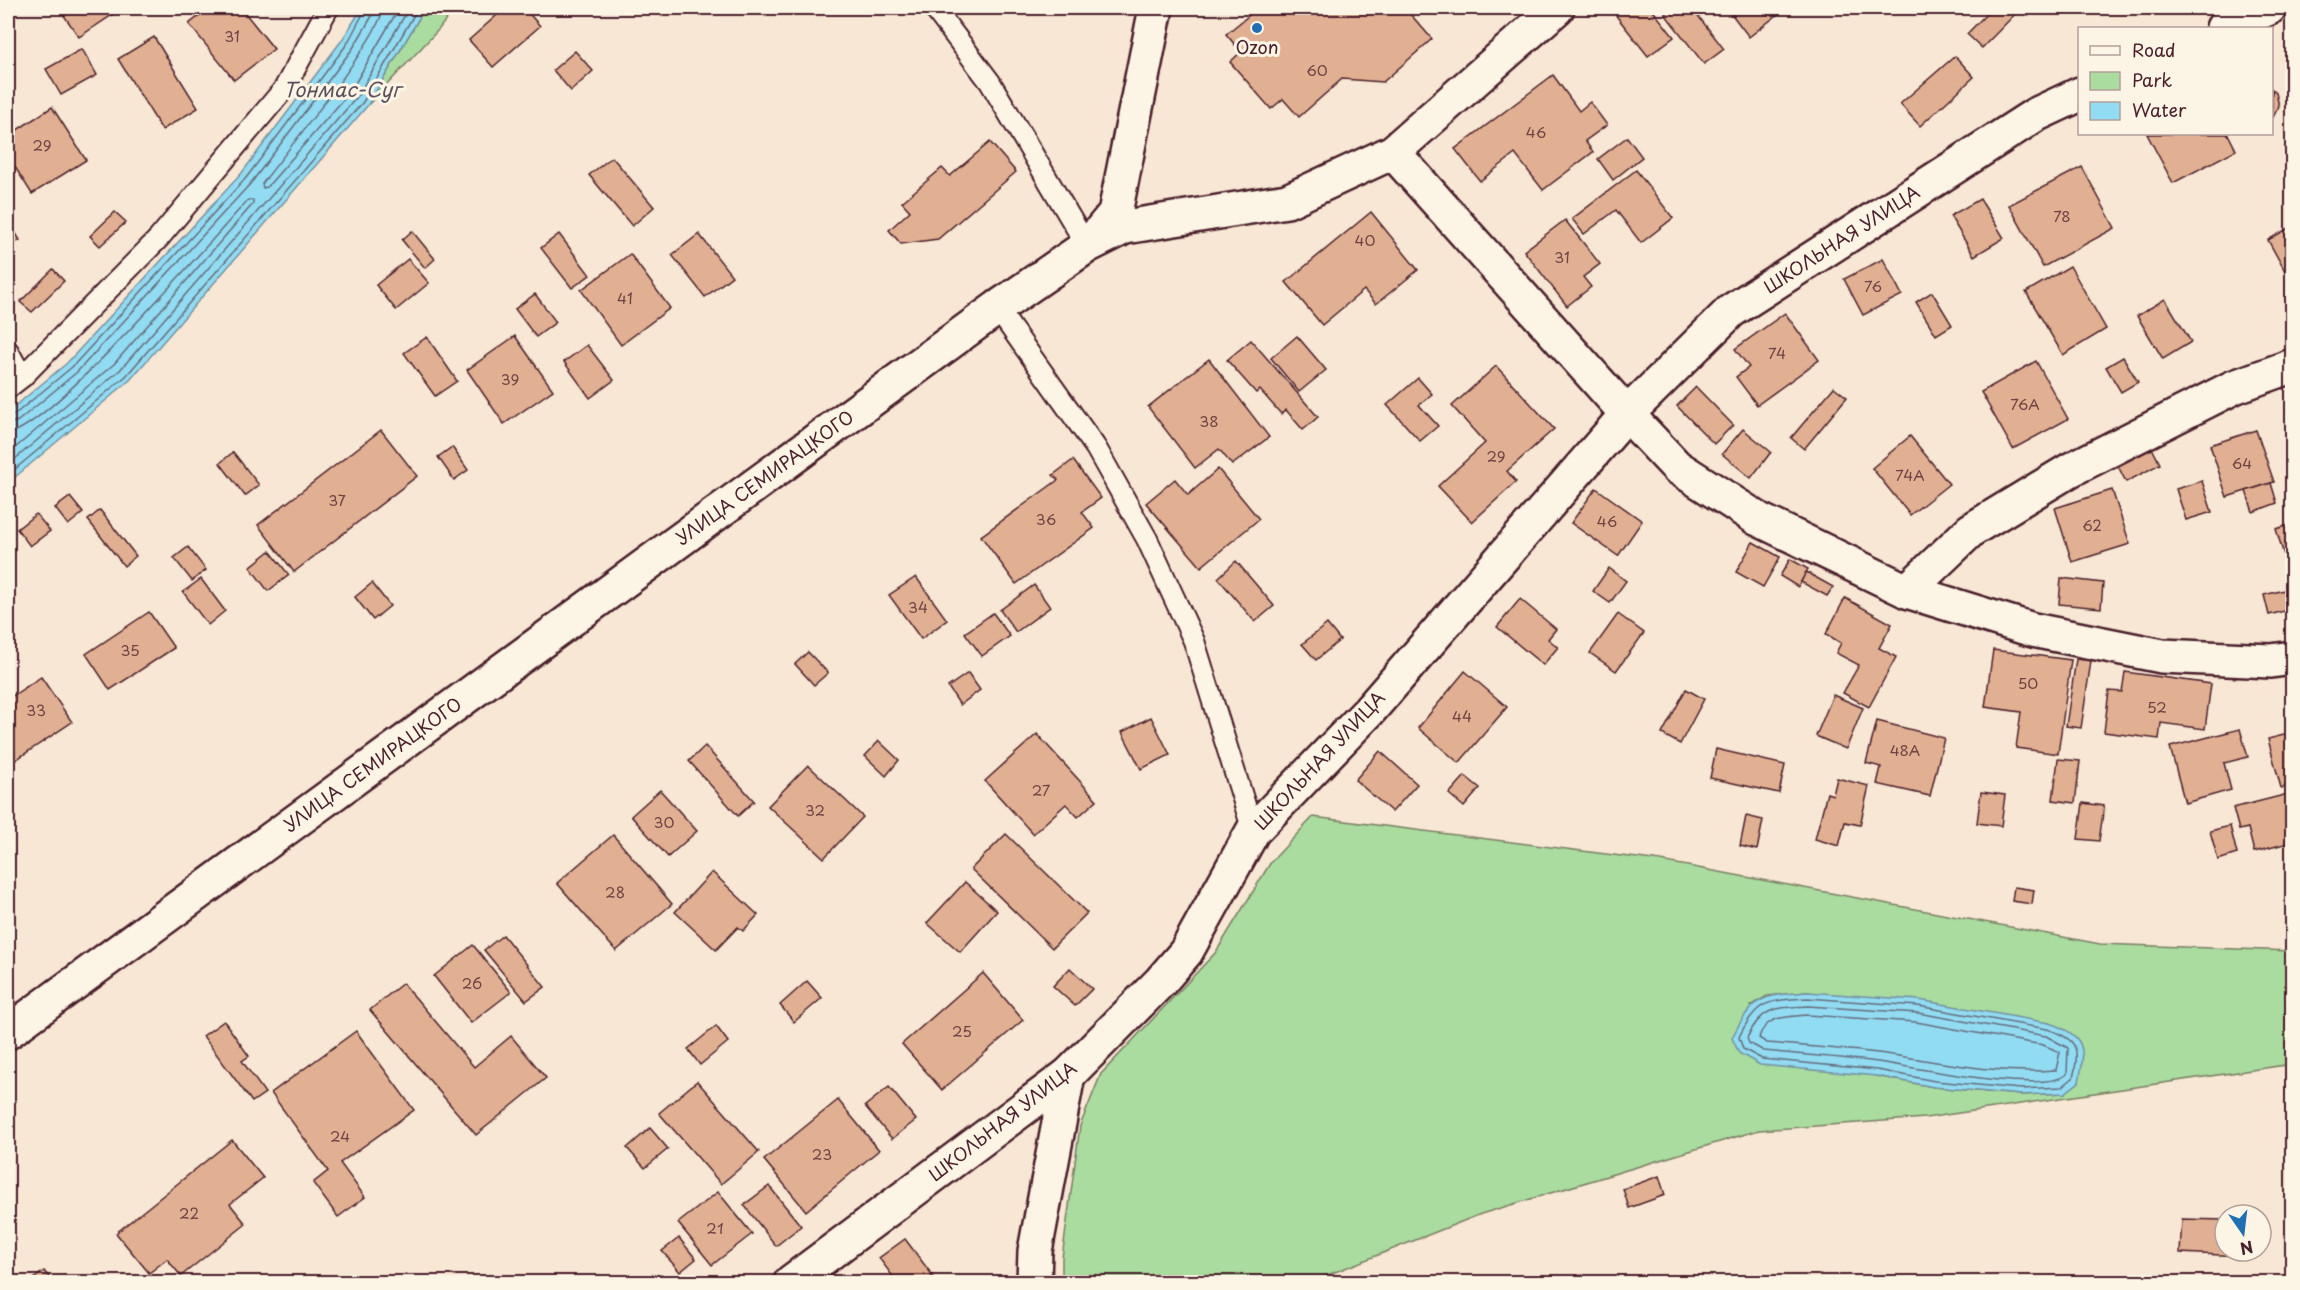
<svg xmlns="http://www.w3.org/2000/svg" width="2300" height="1290" font-family="'Playpen Sans',sans-serif">
<style>
.green{fill:#a9dc9e;stroke:#7a7e64;stroke-width:1.5;fill-rule:evenodd}
.water{fill:#91dcf2;stroke:#7590a2;stroke-width:1.5}
.lines{fill:none;stroke-linecap:round;stroke-linejoin:round}
.shore{stroke:#666b7b;stroke-width:1.5}
.building{fill:#e1b092;stroke:#4a1f2b;stroke-width:1.5}
.lane-casing{stroke:#4a1f2b;stroke-width:24}
.street-casing{stroke:#4a1f2b;stroke-width:38}
.lane{stroke:#fcf5e5;stroke-width:20}
.street{stroke:#fcf5e5;stroke-width:33}
.poi-dot{fill:#1f6fb2;stroke:#fcf5e5;stroke-width:2}
.labels{text-anchor:middle;stroke-width:6;stroke-linejoin:round;paint-order:stroke}
.number-label{font-size:15px;fill:#704345}
.poi-label{font-size:18px;fill:#4a1f2b;stroke:#fcf5e5}
.street-label{font-size:18px;fill:#4a1f2b;stroke:#fcf5e5}
.water-label{font-size:20px;font-style:italic;fill:#5c4e5d;stroke:#fcf5e5}
</style>
<rect width="100%" height="100%" fill="#f7e7d4"/>
<filter id="ink" filterUnits="userSpaceOnUse"><feTurbulence type="fractalNoise" baseFrequency=".0167" numOctaves="2"/><feDisplacementMap in="SourceGraphic" scale="12" xChannelSelector="R" yChannelSelector="G"/><feConvolveMatrix kernelMatrix="1 2 1 2 8 2 1 2 1" color-interpolation-filters="sRGB"/></filter>
<g filter="url(#ink)">
<g class="green">
<path d="M425 8H455L439 29 368 105Z"/>
<path d="M1313 817 1661 861 2100 944 2292 951V1064L1925 1118 1759 1130 1481 1214 1310 1282H1062V1258L1080 1126 1101 1074 1216 952 1271 862ZM1807 992 2049 1023 2065 1093 2021 1095 1934 1087 1876 1076 1751 1006 1767 996Z"/>
</g>
<g class="water">
<path d="M362 8H425L368 105 130 380 8 483V412L67 363 241 174 342 40Z"/>
<path d="M1807 992 1919 1000 2049 1023C2085 1035 2086 1047 2079 1082L2065 1093 2021 1095 1934 1087 1876 1076 1760 1065 1739 1053 1732 1038C1753 995 1763 996 1807 992Z"/>
</g>
<g class="lines">
<g class="shore">
<path d="M383 8C382 35 284 154 262 184L263 188 267 187 350 92 399 8"/>
<path d="M8 417 14 415 72 367 246 178 347 44 366 8"/>
<path d="M8 424 18 421 77 372 251 183 353 48 372 16 374 8"/>
<path d="M8 433C46 432 213 238 248 200H253V204L114 364 8 454"/>
<path d="M8 465 120 370 357 97 409 8"/>
<path d="M8 475 126 376 363 102 418 8"/>
<path d="M1807 998 1918 1006 2047 1029C2078 1039 2080 1048 2073 1078L2062 1087 2021 1089 1935 1081 1877 1070 1762 1059 1743 1049 1739 1037C1757 999 1769 1001 1807 998Z"/>
<path d="M1808 1006 1918 1013 2046 1036 2068 1048 2067 1074C2046 1095 1911 1067 1878 1062 1841 1057 1802 1055 1764 1051L1749 1043 1747 1038C1762 1006 1777 1008 1808 1006Z"/>
<path d="M1807 1015 1916 1022 2043 1045 2060 1052 2056 1070C1994 1075 1939 1061 1878 1053 1841 1049 1804 1046 1767 1043L1759 1038C1765 1015 1787 1017 1807 1015Z"/>
</g>
</g>
<g class="building">
<path d="M73 8H111L115 13 79 37 63 14Z"/>
<path d="M210 8H241L274 49 234 80 189 24Z"/>
<path d="M505 8H524L540 26 493 67 469 40Z"/>
<path d="M1258 8H1405L1432 39 1383 82 1342 79 1299 117 1283 99 1271 109 1230 62 1241 52 1226 34Z"/>
<path d="M1620 8H1651L1674 37 1648 56 1614 13Z"/>
<path d="M1674 8H1692L1724 49 1704 64 1665 14Z"/>
<path d="M1727 8H1786L1749 37Z"/>
<path d="M1992 8 2020 9 1982 48 1967 34Z"/>
<path d="M154 37 198 108 162 130 118 59Z"/>
<path d="M82 49 97 75 61 95 46 69Z"/>
<path d="M575 51 593 71 571 91 553 70Z"/>
<path d="M1955 56 1974 77 1920 126 1900 104Z"/>
<path d="M1553 75 1579 111 1590 102 1607 125 1585 141 1593 152 1543 190 1515 154 1480 181 1455 149Z"/>
<path d="M2272 89 2276 93 2279 106 2272 119Z"/>
<path d="M52 107 86 160 32 194 8 156V136Z"/>
<path d="M2147 134H2228L2236 150 2173 183Z"/>
<path d="M1627 137 1642 157 1613 180 1598 159Z"/>
<path d="M990 142 1016 172 938 239 901 244 889 230 910 211 902 202 942 168 950 176Z"/>
<path d="M612 157 654 207 632 226 589 175Z"/>
<path d="M2082 167 2115 228 2043 267 2009 205Z"/>
<path d="M1636 170 1673 218 1641 243 1616 210 1584 234 1572 219Z"/>
<path d="M1980 199 2004 238 1974 256 1950 216Z"/>
<path d="M115 212 126 222 100 246 90 236Z"/>
<path d="M1371 212 1418 270 1376 304 1364 290 1322 325 1286 282Z"/>
<path d="M1565 220 1600 264 1583 277 1591 287 1567 306 1524 251Z"/>
<path d="M8 221 20 240 8 247Z"/>
<path d="M2292 226V267L2285 271 2268 240Z"/>
<path d="M412 231 435 259 425 268 402 240Z"/>
<path d="M559 234 590 275 572 288 541 248Z"/>
<path d="M699 234 732 276 705 297 672 255Z"/>
<path d="M630 254 670 308 621 345 581 290Z"/>
<path d="M408 259 429 283 396 310 376 285Z"/>
<path d="M1883 259 1902 295 1863 315 1844 279Z"/>
<path d="M2070 266 2106 329 2063 355 2026 292Z"/>
<path d="M53 269 64 281 32 312 20 302Z"/>
<path d="M1932 292 1952 325 1936 335 1916 302Z"/>
<path d="M535 294 556 322 536 337 515 309Z"/>
<path d="M2165 299 2191 342 2163 359 2137 316Z"/>
<path d="M1785 313 1819 360 1757 405 1736 377 1749 367 1735 349Z"/>
<path d="M515 336 553 390 504 424 467 370Z"/>
<path d="M1297 336 1326 370 1299 392 1271 358Z"/>
<path d="M427 337 457 381 435 396 404 353Z"/>
<path d="M1251 340 1318 417 1303 430 1286 410 1281 414 1260 390 1256 393 1227 360Z"/>
<path d="M587 345 614 380 590 398 564 362Z"/>
<path d="M2123 357 2138 382 2121 392 2106 367Z"/>
<path d="M1209 359 1269 437 1232 465 1219 449 1195 468 1148 407Z"/>
<path d="M2036 361 2068 419 2013 449 1981 392Z"/>
<path d="M1496 366 1554 429 1507 471 1516 482 1472 522 1438 486 1485 443 1452 406Z"/>
<path d="M1418 378 1432 394 1419 405 1438 426 1420 441 1387 405Z"/>
<path d="M1696 387 1733 425 1714 444 1677 406Z"/>
<path d="M1834 387 1847 397 1804 449 1791 438Z"/>
<path d="M1743 429 1771 452 1751 478 1722 454Z"/>
<path d="M381 430 417 476 294 572 258 525Z"/>
<path d="M2256 430 2274 482 2227 497 2210 445Z"/>
<path d="M1910 436 1949 484 1910 515 1872 468Z"/>
<path d="M452 447 468 470 454 480 438 457Z"/>
<path d="M2152 448 2160 464 2126 482 2118 466Z"/>
<path d="M233 452 259 485 245 496 220 463Z"/>
<path d="M1073 460 1101 498 1082 512 1094 528 1016 584 981 536 1058 480 1053 475Z"/>
<path d="M1218 469 1259 519 1201 567 1146 503 1175 479 1188 495Z"/>
<path d="M2202 481 2212 512 2186 520 2176 489Z"/>
<path d="M2271 483 2277 503 2253 512 2246 491Z"/>
<path d="M1596 488 1642 521 1618 556 1571 523Z"/>
<path d="M2112 490 2130 544 2072 562 2055 508Z"/>
<path d="M70 497 83 513 68 525 55 508Z"/>
<path d="M100 510 136 556 124 566 88 520Z"/>
<path d="M36 514 50 531 30 546 17 529Z"/>
<path d="M2292 524V553L2284 555 2276 529Z"/>
<path d="M1753 542 1780 557 1763 587 1736 572Z"/>
<path d="M188 547 206 570 192 581 174 558Z"/>
<path d="M270 551 289 575 268 591 250 567Z"/>
<path d="M1790 559 1808 569 1798 587 1780 576Z"/>
<path d="M1236 561 1274 606 1255 622 1218 578Z"/>
<path d="M1609 568 1626 581 1610 603 1593 591Z"/>
<path d="M1806 572 1833 587 1827 596 1801 582Z"/>
<path d="M916 577 947 620 921 639 889 595Z"/>
<path d="M2061 578 2103 583 2101 608 2059 604Z"/>
<path d="M201 579 225 611 208 625 183 592Z"/>
<path d="M372 583 390 606 373 620 355 597Z"/>
<path d="M1034 585 1050 607 1016 632 1000 610Z"/>
<path d="M2292 588V609L2269 615 2264 595Z"/>
<path d="M1845 598 1892 624 1879 648 1896 657 1869 707 1843 693 1859 665 1836 653 1841 643 1826 634Z"/>
<path d="M1520 599 1556 629 1548 639 1558 647 1543 665 1497 627Z"/>
<path d="M149 612 174 648 110 690 86 654Z"/>
<path d="M993 613 1010 636 982 656 965 633Z"/>
<path d="M1618 614 1644 633 1616 671 1590 653Z"/>
<path d="M1327 624 1340 640 1316 660 1302 644Z"/>
<path d="M1993 650 2071 660 2058 754 2016 748 2021 712 1985 707Z"/>
<path d="M808 652 828 673 814 685 795 664Z"/>
<path d="M2076 659 2091 661 2081 728 2066 726Z"/>
<path d="M1465 671 1507 707 1459 763 1418 728Z"/>
<path d="M2125 672 2211 684 2205 729 2161 723 2159 739 2104 732 2109 691 2122 692Z"/>
<path d="M968 673 980 690 960 705 948 687Z"/>
<path d="M41 677 72 722 8 765V699Z"/>
<path d="M1686 689 1704 699 1680 744 1662 734Z"/>
<path d="M2292 690V714L2286 692Z"/>
<path d="M1833 695 1863 708 1846 749 1816 736Z"/>
<path d="M1151 717 1170 755 1141 769 1122 732Z"/>
<path d="M1877 721 1944 738 1930 796 1877 784 1881 767 1866 763Z"/>
<path d="M2240 729 2248 757 2224 763 2231 790 2185 803 2170 747Z"/>
<path d="M2292 733V785L2281 788 2268 739Z"/>
<path d="M1037 734 1097 800 1078 817 1066 804 1033 834 985 781Z"/>
<path d="M879 741 899 760 886 776 865 756Z"/>
<path d="M705 746 754 801 738 816 689 761Z"/>
<path d="M1716 749 1785 765 1779 793 1710 778Z"/>
<path d="M1380 751 1417 784 1392 812 1355 780Z"/>
<path d="M2058 759 2080 761 2075 803 2053 800Z"/>
<path d="M808 765 863 817 824 858 768 806Z"/>
<path d="M1465 776 1480 788 1464 807 1449 794Z"/>
<path d="M1837 778 1869 786 1860 825 1845 822 1839 846 1815 839 1827 793 1833 795Z"/>
<path d="M660 790 697 831 668 857 631 816Z"/>
<path d="M1981 792 2005 795 2001 826 1977 823Z"/>
<path d="M2292 793V842L2254 852 2248 828 2239 830 2233 808Z"/>
<path d="M2083 803 2104 806 2099 841 2078 839Z"/>
<path d="M1746 816 1763 820 1757 850 1740 846Z"/>
<path d="M2230 826 2237 854 2218 860 2210 831Z"/>
<path d="M1006 834 1087 913 1052 948 971 869Z"/>
<path d="M613 835 672 904 616 951 557 883Z"/>
<path d="M712 872 758 915 743 931 738 927 716 950 675 912Z"/>
<path d="M965 882 997 911 960 952 927 923Z"/>
<path d="M2014 887 2034 890 2032 904 2012 901Z"/>
<path d="M503 935 545 987 526 1001 484 950Z"/>
<path d="M473 945 511 992 471 1023 434 976Z"/>
<path d="M1070 968 1092 989 1075 1006 1053 986Z"/>
<path d="M983 973 1023 1020 942 1090 902 1044Z"/>
<path d="M807 981 822 998 794 1022 780 1005Z"/>
<path d="M403 983 474 1067 511 1036 546 1078 476 1135 370 1010Z"/>
<path d="M224 1021 249 1056 242 1061 265 1093 252 1102 203 1036Z"/>
<path d="M716 1026 728 1042 700 1065 688 1049Z"/>
<path d="M356 1031 414 1110 340 1163 365 1197 338 1217 313 1183 328 1171 271 1093Z"/>
<path d="M697 1081 759 1152 721 1184 659 1113Z"/>
<path d="M889 1087 916 1120 892 1139 865 1106Z"/>
<path d="M838 1100 879 1150 806 1211 764 1160Z"/>
<path d="M650 1128 668 1149 645 1168 627 1148Z"/>
<path d="M232 1140 263 1178 230 1204 246 1224 181 1276 167 1259 149 1273 116 1233Z"/>
<path d="M1659 1176 1665 1195 1629 1208 1623 1189Z"/>
<path d="M769 1186 801 1226 776 1246 744 1205Z"/>
<path d="M718 1192 752 1234 712 1265 678 1223Z"/>
<path d="M2182 1219 2225 1220V1251H2241V1256L2180 1253Z"/>
<path d="M679 1238 696 1259 680 1272 662 1251Z"/>
<path d="M905 1239 933 1276 924 1282H897L879 1258Z"/>
<path d="M44 1271 53 1282H29Z"/>
</g>
<g class="lines">
<g class="lane-casing">
<g id="lane">
<path d="M934 8 990 82 1087 246"/>
<path d="M997 308 1096 448 1147 539 1194 641 1253 831"/>
<path d="M8 351 22 377"/>
<path d="M8 388 22 377 159 238 284 89 328 8"/>
</g>
</g>
<g class="street-casing">
<g id="street">
<path d="M2223 28 2269 8"/>
<path d="M1393 152 1627 414 1677 467 1758 519 1907 591 2033 630 2162 656 2271 661 2292 658"/>
<path d="M1091 242 1115 213 1156 8"/>
<path d="M1907 591 1971 530 2070 470 2234 387 2292 366"/>
<path d="M8 1032 997 308 1087 246 1125 227 1287 201 1393 152 1557 8"/>
<path d="M791 1282 1068 1075 1161 981 1186 952 1253 831 1369 711 1627 414 1731 311 2035 115 2080 94"/>
<path d="M1034 1282 1035 1251 1068 1075"/>
</g>
</g>
<use href="#lane" class="lane"/>
<use href="#street" class="street"/>
</g>
</g>
<circle class="poi-dot" cx="1257" cy="28" r="6"/>
<g class="labels">
<g class="number-label">
<text x="232" y="42">31</text>
<text x="1317" y="76">60</text>
<text x="1536" y="138">46</text>
<text x="42" y="151">29</text>
<text x="2062" y="222">78</text>
<text x="1365" y="246">40</text>
<text x="1562" y="263">31</text>
<text x="1873" y="292">76</text>
<text x="625" y="304">41</text>
<text x="1777" y="359">74</text>
<text x="510" y="385">39</text>
<text x="2025" y="410">76А</text>
<text x="1209" y="427">38</text>
<text x="1496" y="462">29</text>
<text x="2242" y="469">64</text>
<text x="1910" y="481">74А</text>
<text x="337" y="506">37</text>
<text x="1046" y="525">36</text>
<text x="1607" y="527">46</text>
<text x="2092" y="531">62</text>
<text x="918" y="613">34</text>
<text x="130" y="656">35</text>
<text x="2028" y="689">50</text>
<text x="2157" y="713">52</text>
<text x="36" y="716">33</text>
<text x="1462" y="722">44</text>
<text x="1905" y="756">48А</text>
<text x="1041" y="796">27</text>
<text x="815" y="816">32</text>
<text x="664" y="828">30</text>
<text x="615" y="898">28</text>
<text x="472" y="989">26</text>
<text x="962" y="1037">25</text>
<text x="340" y="1142">24</text>
<text x="822" y="1160">23</text>
<text x="189" y="1219">22</text>
<text x="715" y="1234">21</text>
</g>
<g class="poi-label">
<text x="1257" y="54">Ozon</text>
</g>
<g class="street-label">
<text transform="translate(1842 240) rotate(-33)" y="6">ШКОЛЬНАЯ УЛИЦА</text>
<text transform="translate(765 478) rotate(-36)" y="6">УЛИЦА СЕМИРАЦКОГО</text>
<text transform="translate(1320 761) rotate(-47)" y="6">ШКОЛЬНАЯ УЛИЦА</text>
<text transform="translate(373 765) rotate(-36)" y="6">УЛИЦА СЕМИРАЦКОГО</text>
<text transform="translate(1003 1122) rotate(-38)" y="6">ШКОЛЬНАЯ УЛИЦА</text>
</g>
<g class="water-label">
<text x="342" y="97">Тонмас-Суг</text>
</g>
</g>
<rect width="2300" height="1290" fill="none" stroke="#fcf5e5" stroke-width="30"/>
<rect x="15" y="15" width="2270" height="1260" fill="none" stroke="#4a1f2b" stroke-width="2" filter="url(#ink)"/>
<rect x="2078" y="27" width="195" height="108" fill="#fcf5e5" stroke="#b59f9b" stroke-width="1.5"/>
<rect x="2090" y="46" width="30" height="9" fill="#fcf5e5" stroke="#b59f9b" stroke-width="1.5"/>
<text x="2132" y="57" font-size="18" fill="#4a1f2b">Road</text>
<rect x="2090" y="72" width="30" height="18" fill="#a9dc9e" stroke="#b59f9b" stroke-width="1.5"/>
<text x="2132" y="87" font-size="18" fill="#4a1f2b">Park</text>
<rect x="2090" y="102" width="30" height="18" fill="#91dcf2" stroke="#b59f9b" stroke-width="1.5"/>
<text x="2132" y="117" font-size="18" fill="#4a1f2b">Water</text>
<g transform="translate(2243 1233) rotate(166)"><circle r="28" fill="#fcf5e5" stroke="#b59f9b" stroke-width="1.5"/>
<path d="M0-4.5L10 22L0 15L-10 22Z" fill="#1f6fb2"/>
<text y="-9" font-size="16" font-weight="bold" text-anchor="middle" fill="#4a1f2b">N</text>
</g>
</svg>
